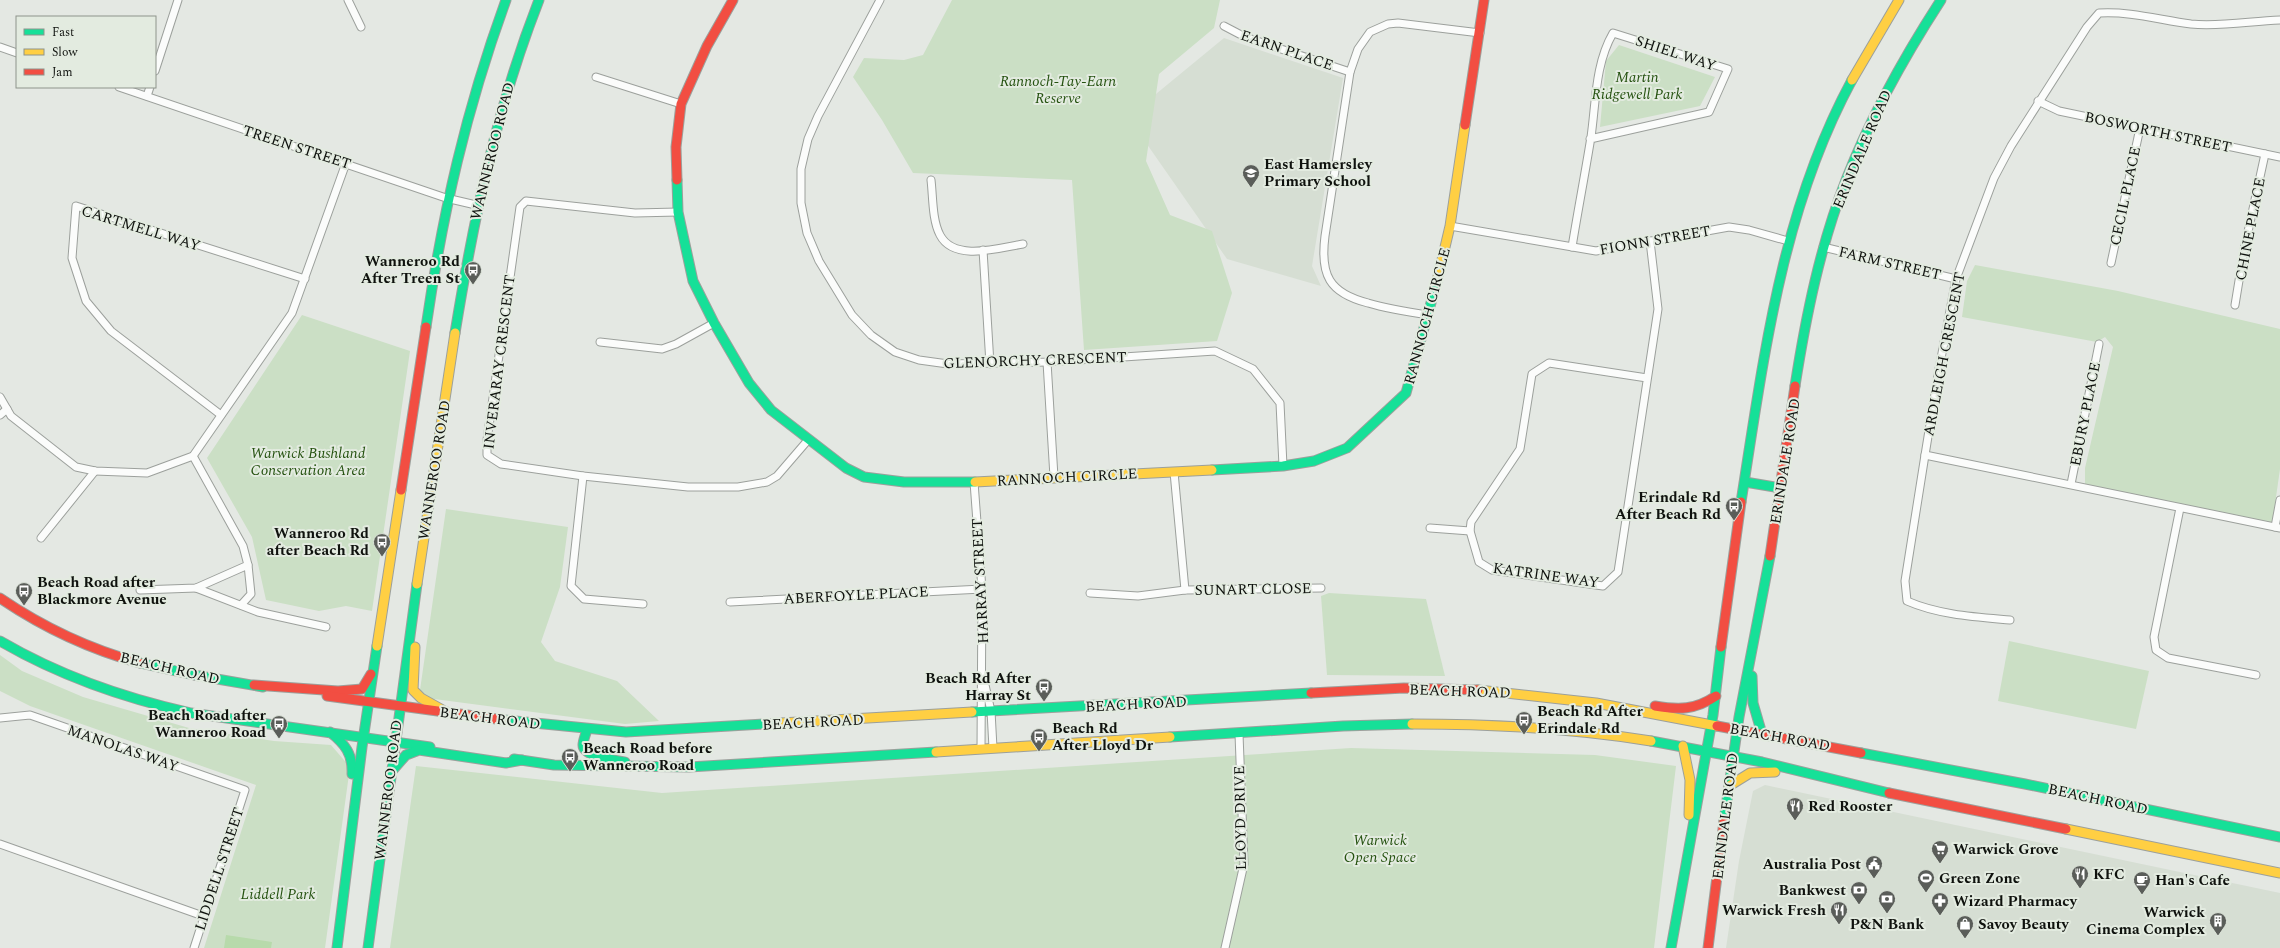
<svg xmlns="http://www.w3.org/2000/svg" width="2280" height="948" font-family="Spectral,serif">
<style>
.built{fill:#d6ded3}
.green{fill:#cbdfc5}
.water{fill:#b7daab}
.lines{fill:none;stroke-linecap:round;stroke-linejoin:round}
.street-casing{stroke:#9ca09c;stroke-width:9}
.fast-casing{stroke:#9ca09c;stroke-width:11}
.slow-casing{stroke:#9ca09c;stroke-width:11}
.jam-casing{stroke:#9ca09c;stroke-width:11}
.street{stroke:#fbfcfb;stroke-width:7}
.fast{stroke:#16e098;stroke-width:9}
.slow{stroke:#ffcf43;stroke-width:9}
.jam{stroke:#f24e42;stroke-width:9}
.labels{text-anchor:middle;stroke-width:4;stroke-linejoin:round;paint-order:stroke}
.street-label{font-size:15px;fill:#0f120e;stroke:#e3ebe0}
.park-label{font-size:15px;font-style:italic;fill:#255210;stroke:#e3ebe0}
.poi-label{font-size:15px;font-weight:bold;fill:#0f120e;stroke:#e3ebe0;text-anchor:start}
</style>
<rect width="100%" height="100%" fill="#e4e8e3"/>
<g class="built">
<path d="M1224 38 1343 78 1312 266 1321 286 1227 259 1128 117Z"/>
<path d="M1765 785 2280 893V948H1726L1739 861 1753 791Z"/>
</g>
<g class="green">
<path d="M952 0H1220L1214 28 1159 74 1146 161 1170 215 1212 231 1232 293 1217 341 1084 350 1072 180 913 173 882 120 853 77 864 58 904 60 923 55Z"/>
<path d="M1619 45 1715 77 1700 106 1600 127 1606 61Z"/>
<path d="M1975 265 2118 291 2280 329V469L2272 525 2085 487V468L2113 347 2105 337 2097 342 1962 317 1967 281Z"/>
<path d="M302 315 410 351 372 611 346 606 319 611 266 600 252 537 207 458Z"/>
<path d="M446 509 568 527 560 587 541 642 555 661 617 681 659 721 625 724 419 697Z"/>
<path d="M1329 593 1426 599 1445 676 1327 675 1321 596Z"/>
<path d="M2009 641 2149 671 2136 729 1998 701Z"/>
<path d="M0 655 22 671 83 697 189 728 274 741 331 745 350 767 325 948H204L256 785 30 706 0 691Z"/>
<path d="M1351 748 1595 755 1676 766 1654 948H390L416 766 662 793Z"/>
</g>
<path class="water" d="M226 935 272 942 271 948H224Z"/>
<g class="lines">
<g class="street-casing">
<g id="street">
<path d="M348 0 361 27"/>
<path d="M880 0 818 116 808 139 801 169V203L807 233 819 261 852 315 871 335 895 352 919 360 948 364 1047 362 1215 351 1253 369 1280 403 1283 466"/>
<path d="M2280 20C2251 21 2220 27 2191 24 2160 20 2130 11 2099 13L2087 27 2011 146 1994 178 1956 279 1939 369 1925 455 2280 528"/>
<path d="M1224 26 1245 37 1350 72"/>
<path d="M0 47 17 53"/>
<path d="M155 71 178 0"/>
<path d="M596 77 681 104"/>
<path d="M119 87 446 198 476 205"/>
<path d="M147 96 150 87"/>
<path d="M2038 101 2059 111 2280 157"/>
<path d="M931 180C933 196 932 220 940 235 954 262 999 248 1023 244"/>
<path d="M678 212 635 213 526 201 520 207 487 440V455L501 464 583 476 688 487H738L767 482 777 476 808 440"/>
<path d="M1450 226 1596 251 1729 227 1749 230 1788 241"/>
<path d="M1572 247C1578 210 1585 174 1591 137 1596 102 1595 64 1613 33L1728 69 1709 112 1590 139"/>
<path d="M1823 247 1956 279"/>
<path d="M983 250 990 364"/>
<path d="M2111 263 2140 128"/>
<path d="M2235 305 2244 250 2265 154"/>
<path d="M1429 315C1408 312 1388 309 1368 303 1329 293 1320 275 1325 236L1350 72 1358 49 1370 32 1388 24 1398 23 1480 33"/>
<path d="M600 342 662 349 676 344 714 323"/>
<path d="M1047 362 1054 477"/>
<path d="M1647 378 1549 363 1532 374 1520 449 1471 522 1470 531 1479 562 1492 570 1603 586 1618 572 1658 309 1650 241"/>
<path d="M0 397 11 416 76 467 95 471 147 473 193 456 292 313 346 163"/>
<path d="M0 415 7 409"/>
<path d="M221 415 111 331 86 301 72 258 76 206 305 279"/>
<path d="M1925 455 1905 581 1907 601C1939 615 1976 617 2010 620"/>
<path d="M1174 472 1185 590"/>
<path d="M583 476 571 586 584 599 643 604"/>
<path d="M974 482 982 589 981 749"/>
<path d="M2071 484 2099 344"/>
<path d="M2180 508 2154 637 2156 650 2168 658 2256 675"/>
<path d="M2275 527 2280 500"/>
<path d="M1430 528 1470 531"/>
<path d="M41 538 95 471"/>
<path d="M196 588 258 612 326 627"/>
<path d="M140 590 196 588 248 565 243 546 193 456"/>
<path d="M1090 593 1138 596 1185 590 1321 588"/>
<path d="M730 602 982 589"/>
<path d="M241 605 251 594 248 565"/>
<path d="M985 685 991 711 993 748"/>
<path d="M0 718 30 715 245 790 194 948"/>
<path d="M0 844 203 916"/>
<path d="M1225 948 1244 864 1239 734"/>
</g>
</g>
<g class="fast-casing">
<g id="fast">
<path d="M677 180 678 212 693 281 714 323 749 383 771 410 846 468 864 477 904 482H975"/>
<path d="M426 327C443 211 466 110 506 0"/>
<path d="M455 333C474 217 496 110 539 0"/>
<path d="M1795 386C1806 316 1820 246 1846 180 1871 116 1904 57 1941 0"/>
<path d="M1212 470 1283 466 1314 461 1347 448 1406 393 1437 281"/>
<path d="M1745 482 1781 488"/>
<path d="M1741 502C1764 357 1781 211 1852 80"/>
<path d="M0 641C60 676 123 698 191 713L430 747"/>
<path d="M140 663 194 675 263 687"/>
<path d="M1752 676 1753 703 1762 734"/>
<path d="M972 712 1311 693"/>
<path d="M504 720 626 732 781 723"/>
<path d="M587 729C586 734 583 740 583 745 583 757 616 760 625 762"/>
<path d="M330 732C345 744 353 754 352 774"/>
<path d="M1170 737 1343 726 1412 724"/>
<path d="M1651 741 1762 762 1889 793"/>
<path d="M1861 753 2025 784 2280 837"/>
<path d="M514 759 554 765 689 767 936 752"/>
<path d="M391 772 406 755 419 750 506 763 522 760"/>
<path d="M1724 821 1739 717 1770 556"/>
<path d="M337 948 362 747 377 646"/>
<path d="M368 948 417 584"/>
<path d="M1671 948 1713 715 1721 647"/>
</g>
</g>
<g class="slow-casing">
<g id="slow">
<path d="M1852 80 1899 0"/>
<path d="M1437 281 1450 226 1465 125"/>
<path d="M975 482 1212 470"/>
<path d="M417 584 455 333"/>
<path d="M377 646 401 490"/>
<path d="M415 647 413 690 421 698 448 713"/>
<path d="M1478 690 1596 703 1717 726"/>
<path d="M781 723 972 712"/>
<path d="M1412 724C1492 724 1572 728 1651 741"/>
<path d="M1683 746 1690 780 1689 815"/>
<path d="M936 752 1170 737"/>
<path d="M1729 786 1750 773 1775 772"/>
<path d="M2066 829 2280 873"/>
</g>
</g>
<g class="jam-casing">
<g id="jam">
<path d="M1465 125 1484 0"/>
<path d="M677 180 676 147 681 104 707 46 733 0"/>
<path d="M401 490 426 327"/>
<path d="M1770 556 1795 386"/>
<path d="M0 598C44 628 89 649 140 663"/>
<path d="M1721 647 1741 502"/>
<path d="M254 685 338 691 362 689 371 674"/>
<path d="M1311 693 1404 688 1478 690"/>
<path d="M327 696 504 720"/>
<path d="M1655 706C1679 710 1695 710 1716 696"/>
<path d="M1717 726 1861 753"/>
<path d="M1889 793 2066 829"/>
<path d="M1708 948 1724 821"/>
</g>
</g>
<use href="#street" class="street"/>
<use href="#fast" class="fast"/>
<use href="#slow" class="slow"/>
<use href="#jam" class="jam"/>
</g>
<defs>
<g id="school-pin" transform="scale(0.9)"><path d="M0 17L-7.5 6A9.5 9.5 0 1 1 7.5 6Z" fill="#5a5d59" stroke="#e3ebe0"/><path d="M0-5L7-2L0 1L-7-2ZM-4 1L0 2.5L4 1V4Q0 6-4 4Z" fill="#fff"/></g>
<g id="bus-pin" transform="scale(0.9)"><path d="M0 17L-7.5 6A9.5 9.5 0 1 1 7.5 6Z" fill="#5a5d59" stroke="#e3ebe0"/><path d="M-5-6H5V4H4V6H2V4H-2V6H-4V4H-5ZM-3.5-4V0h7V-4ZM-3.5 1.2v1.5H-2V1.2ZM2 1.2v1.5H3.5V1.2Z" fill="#fff"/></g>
<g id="restaurant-pin" transform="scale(0.9)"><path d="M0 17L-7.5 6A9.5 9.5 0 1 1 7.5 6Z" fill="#5a5d59" stroke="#e3ebe0"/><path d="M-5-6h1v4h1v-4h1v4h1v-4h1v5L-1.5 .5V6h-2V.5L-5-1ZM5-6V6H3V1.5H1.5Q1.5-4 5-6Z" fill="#fff"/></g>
<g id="supermarket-pin" transform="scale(0.9)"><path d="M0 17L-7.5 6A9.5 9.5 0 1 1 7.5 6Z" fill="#5a5d59" stroke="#e3ebe0"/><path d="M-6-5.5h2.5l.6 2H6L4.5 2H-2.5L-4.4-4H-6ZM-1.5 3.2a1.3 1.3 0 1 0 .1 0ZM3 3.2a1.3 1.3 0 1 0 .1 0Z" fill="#fff"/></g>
<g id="civic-pin" transform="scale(0.9)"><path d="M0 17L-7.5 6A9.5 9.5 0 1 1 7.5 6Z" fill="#5a5d59" stroke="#e3ebe0"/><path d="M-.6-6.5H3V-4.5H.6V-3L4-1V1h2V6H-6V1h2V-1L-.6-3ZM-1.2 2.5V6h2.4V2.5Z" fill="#fff"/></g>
<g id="stadium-pin" transform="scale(0.9)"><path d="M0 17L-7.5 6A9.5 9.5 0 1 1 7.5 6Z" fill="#5a5d59" stroke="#e3ebe0"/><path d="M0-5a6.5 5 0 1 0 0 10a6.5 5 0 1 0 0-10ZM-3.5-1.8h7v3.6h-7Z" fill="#fff"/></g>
<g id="cafe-pin" transform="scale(0.9)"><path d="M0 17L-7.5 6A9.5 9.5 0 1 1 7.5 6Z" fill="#5a5d59" stroke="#e3ebe0"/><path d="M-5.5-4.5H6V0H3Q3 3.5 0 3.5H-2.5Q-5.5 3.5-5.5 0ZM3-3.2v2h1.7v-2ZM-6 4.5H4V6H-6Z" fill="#fff"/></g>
<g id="bank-pin" transform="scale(0.9)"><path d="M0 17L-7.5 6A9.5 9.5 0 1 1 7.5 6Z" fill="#5a5d59" stroke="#e3ebe0"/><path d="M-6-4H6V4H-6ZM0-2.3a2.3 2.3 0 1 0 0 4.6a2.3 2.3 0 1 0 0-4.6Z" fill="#fff"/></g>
<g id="pharmacy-pin" transform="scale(0.9)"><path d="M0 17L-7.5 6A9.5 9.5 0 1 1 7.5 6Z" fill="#5a5d59" stroke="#e3ebe0"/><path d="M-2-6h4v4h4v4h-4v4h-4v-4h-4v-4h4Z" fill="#fff"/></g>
<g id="building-pin" transform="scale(0.9)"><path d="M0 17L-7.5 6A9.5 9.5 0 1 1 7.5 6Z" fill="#5a5d59" stroke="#e3ebe0"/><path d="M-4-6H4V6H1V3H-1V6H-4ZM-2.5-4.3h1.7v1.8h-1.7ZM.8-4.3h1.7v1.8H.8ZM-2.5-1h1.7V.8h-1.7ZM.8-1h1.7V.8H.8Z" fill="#fff"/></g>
<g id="shop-pin" transform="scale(0.9)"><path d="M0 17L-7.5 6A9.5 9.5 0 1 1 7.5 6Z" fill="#5a5d59" stroke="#e3ebe0"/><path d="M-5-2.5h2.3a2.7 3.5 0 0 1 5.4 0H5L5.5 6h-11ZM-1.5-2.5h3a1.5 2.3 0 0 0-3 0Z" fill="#fff"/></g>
</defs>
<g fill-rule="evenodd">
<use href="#school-pin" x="1251" y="173"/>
<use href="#bus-pin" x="473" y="270"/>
<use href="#bus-pin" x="1734" y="506"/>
<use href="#bus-pin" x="382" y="542"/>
<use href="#bus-pin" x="24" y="591"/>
<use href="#bus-pin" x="1044" y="687"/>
<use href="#bus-pin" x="1524" y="720"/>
<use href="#bus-pin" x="279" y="724"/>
<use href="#bus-pin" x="1039" y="737"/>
<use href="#bus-pin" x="570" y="757"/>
<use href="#restaurant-pin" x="1795" y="806"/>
<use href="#supermarket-pin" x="1940" y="849"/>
<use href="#civic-pin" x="1874" y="864"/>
<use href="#restaurant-pin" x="2080" y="874"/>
<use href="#stadium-pin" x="1926" y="878"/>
<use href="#cafe-pin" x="2142" y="880"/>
<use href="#bank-pin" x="1859" y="890"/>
<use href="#bank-pin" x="1887" y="899"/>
<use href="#pharmacy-pin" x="1940" y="901"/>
<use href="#restaurant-pin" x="1839" y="910"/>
<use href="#building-pin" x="2218" y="921"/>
<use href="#shop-pin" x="1965" y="924"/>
</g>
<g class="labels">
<g class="street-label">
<text transform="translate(1287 50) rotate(19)" y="5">EARN PLACE</text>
<text transform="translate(1676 53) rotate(18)" y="5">SHIEL WAY</text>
<text transform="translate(2158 132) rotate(12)" y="5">BOSWORTH STREET</text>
<text transform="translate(297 147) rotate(18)" y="5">TREEN STREET</text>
<text transform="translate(1862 149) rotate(-67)" y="5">ERINDALE ROAD</text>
<text transform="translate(492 151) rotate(-76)" y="5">WANNEROO ROAD</text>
<text transform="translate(2125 196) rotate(-78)" y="5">CECIL PLACE</text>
<text transform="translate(141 228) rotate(17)" y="5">CARTMELL WAY</text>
<text transform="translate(2250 229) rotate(-79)" y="5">CHINE PLACE</text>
<text transform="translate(1655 240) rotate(-10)" y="5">FIONN STREET</text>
<text transform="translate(1890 263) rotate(13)" y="5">FARM STREET</text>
<text transform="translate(1427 316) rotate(-75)" y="5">RANNOCH CIRCLE</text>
<text transform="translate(1944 354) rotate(-79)" y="5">ARDLEIGH CRESCENT</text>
<text transform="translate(1035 360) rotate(-2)" y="5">GLENORCHY CRESCENT</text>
<text transform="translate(499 362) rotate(-83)" y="5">INVERARAY CRESCENT</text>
<text transform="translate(2085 414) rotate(-79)" y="5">EBURY PLACE</text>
<text transform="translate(1785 461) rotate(-81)" y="5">ERINDALE ROAD</text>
<text transform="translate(434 470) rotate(-81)" y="5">WANNEROO ROAD</text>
<text transform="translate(1067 477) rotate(-3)" y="5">RANNOCH CIRCLE</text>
<text transform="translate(1546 575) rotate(8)" y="5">KATRINE WAY</text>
<text transform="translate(980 581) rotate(-93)" y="5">HARRAY STREET</text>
<text transform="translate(1253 589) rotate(-1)" y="5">SUNART CLOSE</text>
<text transform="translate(856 595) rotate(-3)" y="5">ABERFOYLE PLACE</text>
<text transform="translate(170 668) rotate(13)" y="5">BEACH ROAD</text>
<text transform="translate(1460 691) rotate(2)" y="5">BEACH ROAD</text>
<text transform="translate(1136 704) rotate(-3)" y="5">BEACH ROAD</text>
<text transform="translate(490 718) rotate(7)" y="5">BEACH ROAD</text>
<text transform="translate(813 722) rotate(-3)" y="5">BEACH ROAD</text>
<text transform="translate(1780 737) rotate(10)" y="5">BEACH ROAD</text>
<text transform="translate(123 748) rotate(19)" y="5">MANOLAS WAY</text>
<text transform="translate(388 790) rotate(-83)" y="5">WANNEROO ROAD</text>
<text transform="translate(2098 799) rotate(12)" y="5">BEACH ROAD</text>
<text transform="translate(1725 816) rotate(-83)" y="5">ERINDALE ROAD</text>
<text transform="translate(1240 818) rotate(-91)" y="5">LLOYD DRIVE</text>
<text transform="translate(219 869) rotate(-72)" y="5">LIDDELL STREET</text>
</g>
<g class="park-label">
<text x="1637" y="82">Martin<tspan x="1637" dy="17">Ridgewell Park</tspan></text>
<text x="1058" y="86">Rannoch-Tay-Earn<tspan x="1058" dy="17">Reserve</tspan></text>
<text x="308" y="458">Warwick Bushland<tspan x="308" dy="17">Conservation Area</tspan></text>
<text x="1380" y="845">Warwick<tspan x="1380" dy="17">Open Space</tspan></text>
<text x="278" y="899">Liddell Park</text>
</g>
<g class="poi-label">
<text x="1264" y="169">East Hamersley<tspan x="1264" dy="17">Primary School</tspan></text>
<text x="460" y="266" text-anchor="end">Wanneroo Rd<tspan x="460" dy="17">After Treen St</tspan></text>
<text x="1721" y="502" text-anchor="end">Erindale Rd<tspan x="1721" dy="17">After Beach Rd</tspan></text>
<text x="369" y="538" text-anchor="end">Wanneroo Rd<tspan x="369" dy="17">after Beach Rd</tspan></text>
<text x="37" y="587">Beach Road after<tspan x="37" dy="17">Blackmore Avenue</tspan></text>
<text x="1031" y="683" text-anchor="end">Beach Rd After<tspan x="1031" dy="17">Harray St</tspan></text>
<text x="1537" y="716">Beach Rd After<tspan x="1537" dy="17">Erindale Rd</tspan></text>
<text x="266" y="720" text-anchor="end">Beach Road after<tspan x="266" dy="17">Wanneroo Road</tspan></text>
<text x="1052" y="733">Beach Rd<tspan x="1052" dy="17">After Lloyd Dr</tspan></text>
<text x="583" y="753">Beach Road before<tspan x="583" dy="17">Wanneroo Road</tspan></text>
<text x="1808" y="811">Red Rooster</text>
<text x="1953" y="854">Warwick Grove</text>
<text x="1861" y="869" text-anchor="end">Australia Post</text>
<text x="2093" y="879">KFC</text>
<text x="1939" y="883">Green Zone</text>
<text x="2155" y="885">Han's Cafe</text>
<text x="1846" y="895" text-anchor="end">Bankwest</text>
<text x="1953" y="906">Wizard Pharmacy</text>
<text x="1826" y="915" text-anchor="end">Warwick Fresh</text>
<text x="2205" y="917" text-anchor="end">Warwick<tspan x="2205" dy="17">Cinema Complex</tspan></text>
<text x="1887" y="929" text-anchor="middle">P&amp;N Bank</text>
<text x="1978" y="929">Savoy Beauty</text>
</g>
</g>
<rect x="16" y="16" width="140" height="72" fill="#e3ebe0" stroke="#8e948c"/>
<rect x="24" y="29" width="20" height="6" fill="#16e098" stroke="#8e948c"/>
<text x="52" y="36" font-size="12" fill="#0f120e">Fast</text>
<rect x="24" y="49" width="20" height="6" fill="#ffcf43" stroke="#8e948c"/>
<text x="52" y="56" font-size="12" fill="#0f120e">Slow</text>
<rect x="24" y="69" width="20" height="6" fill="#f24e42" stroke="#8e948c"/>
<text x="52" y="76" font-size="12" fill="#0f120e">Jam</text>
</svg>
